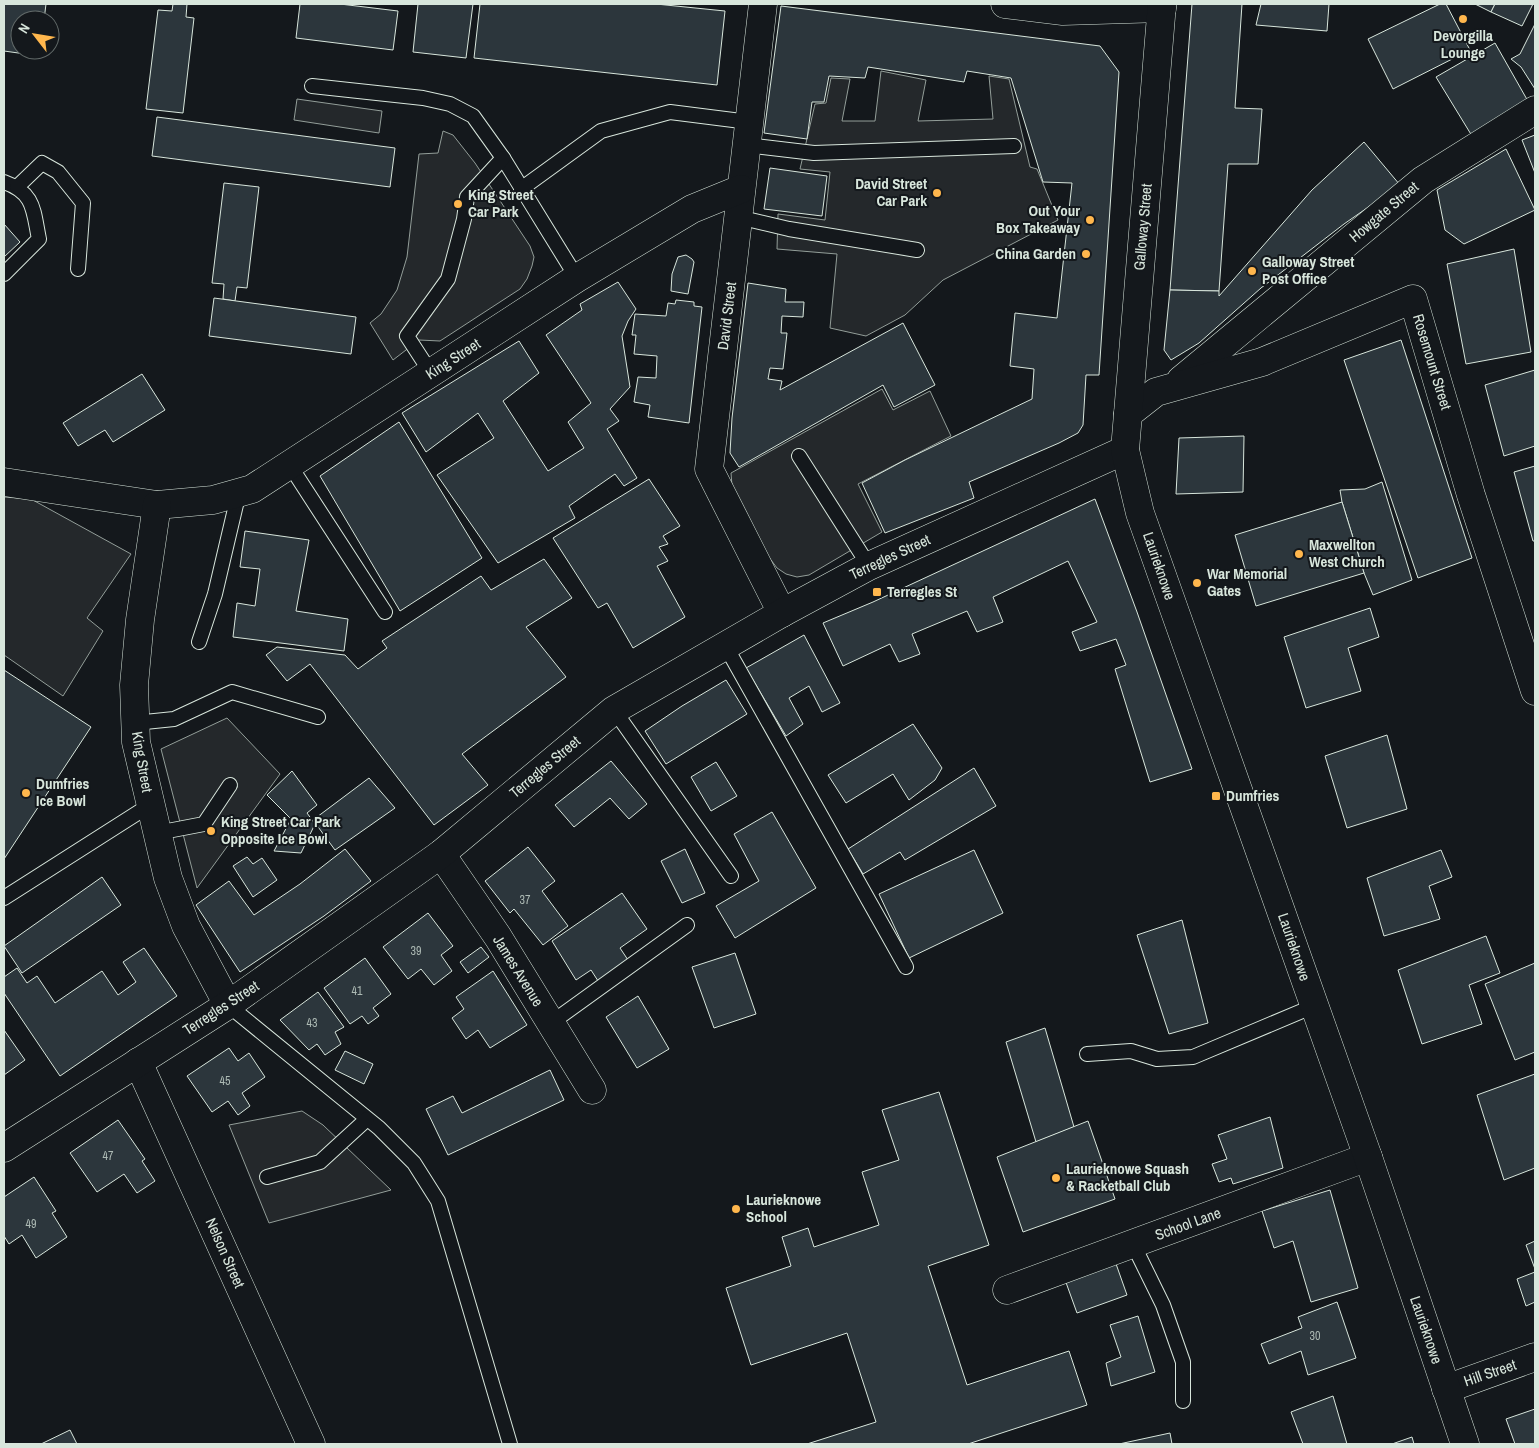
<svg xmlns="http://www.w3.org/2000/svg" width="1539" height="1448" font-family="'Archivo Narrow',sans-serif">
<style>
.parking{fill:#24282b;stroke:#939e99}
.building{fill:#2c363c;stroke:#d8e6dc}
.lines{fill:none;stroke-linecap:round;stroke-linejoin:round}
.lane-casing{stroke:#d8e6dc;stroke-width:16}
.street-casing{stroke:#d8e6dc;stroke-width:29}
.secondary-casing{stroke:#d8e6dc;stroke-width:29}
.primary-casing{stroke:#d8e6dc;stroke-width:29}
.lane{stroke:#14181c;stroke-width:14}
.street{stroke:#14181c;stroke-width:28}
.secondary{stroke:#14181c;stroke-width:28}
.primary{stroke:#14181c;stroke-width:28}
.poi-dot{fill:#ffb74d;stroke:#14181c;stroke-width:2}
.labels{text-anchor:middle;stroke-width:4;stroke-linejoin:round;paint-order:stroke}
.number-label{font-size:12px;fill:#adbab4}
.poi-label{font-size:15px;font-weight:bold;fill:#d8e6dc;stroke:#14181c;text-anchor:start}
.street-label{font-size:15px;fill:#d8e6dc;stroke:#14181c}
</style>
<rect width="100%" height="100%" fill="#14181c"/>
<g class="parking">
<path d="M881 71 926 80 918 121 993 119 989 76 1009 79 1030 167 1037 169 1058 220 943 280 905 315 866 336 830 328 837 254 777 249 778 214 825 220 830 172 800 169 815 104 826 103 831 78 850 79 842 121H875Z"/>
<path d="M297 99 382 111 379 133 294 120Z"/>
<path d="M443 131 453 135 475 163 530 246 534 257 532 266 527 279 520 289 440 341 419 340 393 360 370 323 381 314 397 290 407 257 419 154 438 153Z"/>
<path d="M882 389 893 410 930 391 951 436 858 484 882 532 809 575 797 577 786 574 777 568 768 556 732 486 731 473Z"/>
<path d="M4 497 31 499 131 554 87 618 103 631 63 696 4 655Z"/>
<path d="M227 718 280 774 197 888 161 749Z"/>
<path d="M302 1111 323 1125 391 1190 269 1223 229 1125Z"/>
</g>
<g class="building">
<path d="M4 4H46L44 20H20V50H40V56L4 51Z"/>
<path d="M173 4H187L186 17 194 18 183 113 146 109 158 10 172 11Z"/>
<path d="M300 4H340L398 11 393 50 296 38Z"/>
<path d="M418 4H473L466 58 413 52Z"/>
<path d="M480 4H656L725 11 717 85 474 58Z"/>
<path d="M1192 4H1242L1235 108 1262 109 1258 164H1228L1219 291 1170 290Z"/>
<path d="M1261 4H1329L1327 31 1256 25Z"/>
<path d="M1440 4H1446L1470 50 1393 89 1368 39Z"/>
<path d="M1475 4H1495L1491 12Z"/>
<path d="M1495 4H1533L1522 26 1491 12Z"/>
<path d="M781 6 1100 46 1119 72 1099 375H1086L1083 425 1078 433 1059 443 969 482 974 498 885 533 862 483 905 460 1032 399 1034 369 1010 366 1015 313 1057 318 1072 183 1043 182 1011 78 967 71 964 82 868 67 865 78 829 76 824 102H812L807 139 764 133Z"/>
<path d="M1535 24V89L1521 67 1511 59 1520 54Z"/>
<path d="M1495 43 1529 103 1472 136 1436 77Z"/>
<path d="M157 117 395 148 390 187 152 156Z"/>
<path d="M1535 135V173L1522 140Z"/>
<path d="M1364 142 1400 185 1344 224 1261 288 1199 343 1171 360 1164 350 1170 290 1219 291V296L1312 190Z"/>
<path d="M1506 149 1535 210 1464 244 1445 230 1437 190Z"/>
<path d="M770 168 827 176 822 216 764 209Z"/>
<path d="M224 183 259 187 247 288 237 287 235 301 223 299 224 284 212 283Z"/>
<path d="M4 224 20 242 4 257Z"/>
<path d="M1514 249 1531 352 1466 364 1447 264Z"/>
<path d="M686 255 692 259 694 262 688 294 671 291 672 274 678 257Z"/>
<path d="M618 282 636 309 628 321 622 336 630 387 610 409 619 421 607 429 637 478 624 486 615 474 569 506 575 518 498 563 437 475 494 438 478 413 426 452 402 413 519 341 539 373 503 401 548 471 584 448 568 422 591 403 546 335 582 310 580 304Z"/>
<path d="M748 283 786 289 785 302H804L803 317 782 316 781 333H787L783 369 770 368 768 379 782 381 780 390 903 323 935 385 894 407 883 385 739 467 730 453 732 418Z"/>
<path d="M214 298 356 317 351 354 209 336Z"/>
<path d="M676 300 694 302V306L702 307 689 423 648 417 650 405 634 402 638 377 656 378 657 356 634 354 636 335H632L635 314 666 316 668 303 675 304Z"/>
<path d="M1401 340 1472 558 1418 578 1344 360Z"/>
<path d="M1535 370V446L1504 456 1485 385Z"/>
<path d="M142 374 165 410 113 442 105 430 78 446 63 423Z"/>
<path d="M399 422 482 558 400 611 320 476Z"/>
<path d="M1244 436 1243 492 1176 494 1179 438Z"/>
<path d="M1535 466V541H1533L1514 472Z"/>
<path d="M649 479 680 526 663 536 668 544 659 547 668 561 657 566 685 617 633 648 607 603 598 608 553 538Z"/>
<path d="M1382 482 1412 580 1373 595 1364 573 1342 502 1340 490 1365 489Z"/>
<path d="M1095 499 1137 612 1192 769 1150 782 1115 669 1126 665 1116 639 1080 651 1072 632 1097 622 1068 561 993 597 1003 622 977 632 967 611 912 634 920 654 899 662 890 644 843 666 823 623 873 602Z"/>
<path d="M1342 502 1364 573 1256 606 1235 535Z"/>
<path d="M245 531 309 540 296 611 348 619 344 651 233 637 237 603 255 606 260 569 240 567Z"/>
<path d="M544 559 572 598 526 627 566 677 462 754 488 785 434 825 310 664 287 681 266 655 277 647 345 655 358 669 387 648 382 641 481 576 491 590Z"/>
<path d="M1370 608 1379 637 1348 648 1361 691 1306 708 1284 637Z"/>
<path d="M804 635 840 703 822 712 809 686 789 698 803 724 786 736 746 668Z"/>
<path d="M4 670 91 727 4 859Z"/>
<path d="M726 680 747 714 666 764 645 731 682 706Z"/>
<path d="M913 724 942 768 935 780 909 800 893 774 846 803 828 775Z"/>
<path d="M1387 735 1407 809 1347 828 1325 756Z"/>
<path d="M611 761 647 804 629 819 610 798 574 827 555 805Z"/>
<path d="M716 762 737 796 711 811 691 777Z"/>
<path d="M974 768 996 806 905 860 900 852 863 874 848 849Z"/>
<path d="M292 771 317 805 307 813 315 824 301 853 274 851 291 819 267 795Z"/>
<path d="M369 778 395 808 335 850 313 820Z"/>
<path d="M772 812 816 888 735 938 716 906 759 881 734 834Z"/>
<path d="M528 847 555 881 542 891 568 926 543 945 514 909 510 913 485 881Z"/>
<path d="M345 849 371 881 324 916 240 972 196 905 229 881 254 915 300 884Z"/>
<path d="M685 849 705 893 682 903 661 861Z"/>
<path d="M974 850 1003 913 909 958 879 894Z"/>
<path d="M1441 850 1452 877 1429 886 1440 919 1384 936 1367 878Z"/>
<path d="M247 857 253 864 262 858 277 880 253 897 233 866Z"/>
<path d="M102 877 121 905 22 973 4 946Z"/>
<path d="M622 893 647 929 620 948 630 963 600 984 591 970 576 980 552 941Z"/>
<path d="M428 913 453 946 441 955 452 971 434 985 421 969 408 979 383 947Z"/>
<path d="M1182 920 1208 1023 1169 1034 1137 935Z"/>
<path d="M1486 936 1500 973 1469 985 1482 1024 1422 1044 1398 970Z"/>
<path d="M481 947 489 957 468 973 460 962Z"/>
<path d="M144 948 177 996 60 1076 4 993V977L17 968 27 983 37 976 55 1003 102 971 118 995 136 982 123 962Z"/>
<path d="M735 953 756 1014 714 1028 692 967Z"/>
<path d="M365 958 391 994 373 1008 379 1016 368 1024 362 1016 350 1024 324 988Z"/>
<path d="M1535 963V1052L1515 1060 1485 984Z"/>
<path d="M493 971 527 1025 490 1048 478 1030 466 1039 452 1018 464 1009 456 997Z"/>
<path d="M318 992 344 1027 335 1032 341 1044 325 1055 317 1044 309 1050 280 1020Z"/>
<path d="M638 996 669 1049 637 1068 606 1017Z"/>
<path d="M1045 1028 1074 1127 1036 1142 1006 1042Z"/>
<path d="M4 1030 25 1060 4 1075Z"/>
<path d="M229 1048 238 1061 249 1053 265 1077 242 1093 250 1106 238 1115 228 1101 212 1112 187 1076Z"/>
<path d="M345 1051 373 1064 364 1084 335 1070Z"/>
<path d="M550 1070 564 1100 448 1155 426 1109 453 1096 462 1113Z"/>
<path d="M1535 1074V1168L1504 1180 1477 1095Z"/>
<path d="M939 1092 989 1245 928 1266 967 1385 1069 1351 1087 1405 968 1444H807L876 1422 847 1333 751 1365 726 1288 791 1266 782 1237 808 1228 814 1247 879 1225 862 1172 899 1160 882 1110Z"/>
<path d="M1270 1117 1283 1168 1233 1184 1231 1178 1219 1182 1212 1164 1227 1159 1218 1135Z"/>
<path d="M118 1120 145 1159 142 1161 155 1181 137 1193 124 1174 97 1192 70 1153Z"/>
<path d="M1088 1121 1115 1199 1023 1232 997 1157Z"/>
<path d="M34 1177 56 1211 52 1213 67 1237 36 1258 22 1235 9 1244 4 1236V1197Z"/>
<path d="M1330 1190 1358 1288 1311 1302 1293 1241 1274 1248 1262 1211Z"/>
<path d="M1535 1241V1269L1526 1245Z"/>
<path d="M1115 1261 1127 1295 1077 1313 1064 1277Z"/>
<path d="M1535 1272V1302L1526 1306 1517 1279Z"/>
<path d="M1337 1302 1356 1358 1308 1375 1301 1351 1269 1364 1261 1344 1302 1328 1298 1317Z"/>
<path d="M1138 1316 1155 1372 1111 1386 1106 1363 1121 1357 1110 1325Z"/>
<path d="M1333 1396 1347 1444H1303L1291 1412Z"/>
<path d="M1535 1409V1444H1515L1506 1419Z"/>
<path d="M70 1430 77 1444H41Z"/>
<path d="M1170 1433 1172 1444H1119Z"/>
<path d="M1412 1437 1414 1444H1392Z"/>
</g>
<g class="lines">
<g class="lane-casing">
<g id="lane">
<path d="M312 86 423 98 450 104 473 116 503 158 577 278"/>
<path d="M746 145 814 153 1014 146"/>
<path d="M4 182C35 193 33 210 39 239L4 274"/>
<path d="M17 187 42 163 58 172 83 203 78 269"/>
<path d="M521 189 601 131 670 112 749 122"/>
<path d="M738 217 789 229 917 250"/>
<path d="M431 373 407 336 448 279 464 219 467 197 503 158"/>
<path d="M799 456 869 566"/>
<path d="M289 464 385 612"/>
<path d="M199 642 215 594 239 492"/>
<path d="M725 645 906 967"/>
<path d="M614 710 731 876"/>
<path d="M135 723 174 719 232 692 318 717"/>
<path d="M157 833 204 824 230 785"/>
<path d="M4 898 150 805"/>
<path d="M228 1005 379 1128 414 1163 438 1201 510 1444"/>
<path d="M551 1023 687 925"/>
<path d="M1087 1054 1131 1051 1157 1059 1193 1057 1314 1006"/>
<path d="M267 1177 320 1162 367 1119"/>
<path d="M1133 1244 1163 1305 1183 1362V1401"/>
</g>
</g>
<g class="street-casing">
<g id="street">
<path d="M763 4 709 469 782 613"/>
<path d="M1181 380 1423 180 1535 110"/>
<path d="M1128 414 1156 392 1262 362 1413 299 1471 495 1535 691"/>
<path d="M4 482 157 505 213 500 252 489 577 278 692 209 741 189"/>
<path d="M157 505 140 620 134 685 136 742 168 878 186 926 228 1005"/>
<path d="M441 854 498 937 592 1090"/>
<path d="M138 1062 311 1444"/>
<path d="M1007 1290 1368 1157"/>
<path d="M1446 1389 1535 1357"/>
</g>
</g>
<g class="secondary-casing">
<path id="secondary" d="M4 1148 228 1005 441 854 614 710 782 613 869 566 1125 450"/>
</g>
<g class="primary-casing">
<g id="primary">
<path d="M1005 4 1063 11 1162 8"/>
<path d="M1162 4 1125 450 1140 513 1368 1157 1465 1444"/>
</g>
</g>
<use href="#lane" class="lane"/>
<use href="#street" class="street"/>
<use href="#secondary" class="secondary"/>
<use href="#primary" class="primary"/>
</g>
<g class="poi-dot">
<circle cx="1463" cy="19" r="5"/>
<circle cx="937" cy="193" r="5"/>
<circle cx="458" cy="204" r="5"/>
<circle cx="1090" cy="220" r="5"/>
<circle cx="1086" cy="254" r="5"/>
<circle cx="1252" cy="271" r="5"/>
<circle cx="1299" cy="554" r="5"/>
<circle cx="1197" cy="583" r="5"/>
<rect x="872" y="587" width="10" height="10" rx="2.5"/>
<circle cx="26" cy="793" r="5"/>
<rect x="1211" y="791" width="10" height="10" rx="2.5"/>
<circle cx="211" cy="831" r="5"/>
<circle cx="1056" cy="1178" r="5"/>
<circle cx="736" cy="1209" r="5"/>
</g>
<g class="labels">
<g class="number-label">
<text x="525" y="904">37</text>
<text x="416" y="955">39</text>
<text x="357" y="995">41</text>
<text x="312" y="1027">43</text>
<text x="225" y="1085">45</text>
<text x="108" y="1160">47</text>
<text x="31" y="1228">49</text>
<text x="1315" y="1340">30</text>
</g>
<g class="poi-label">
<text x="1463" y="41" text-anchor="middle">Devorgilla<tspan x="1463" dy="17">Lounge</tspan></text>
<text x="927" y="189" text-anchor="end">David Street<tspan x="927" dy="17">Car Park</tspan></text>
<text x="468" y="200">King Street<tspan x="468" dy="17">Car Park</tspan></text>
<text x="1080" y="216" text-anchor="end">Out Your<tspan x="1080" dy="17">Box Takeaway</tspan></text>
<text x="1076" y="259" text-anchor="end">China Garden</text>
<text x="1262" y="267">Galloway Street<tspan x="1262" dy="17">Post Office</tspan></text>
<text x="1309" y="550">Maxwellton<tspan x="1309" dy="17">West Church</tspan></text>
<text x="1207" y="579">War Memorial<tspan x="1207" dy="17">Gates</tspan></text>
<text x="887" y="597">Terregles St</text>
<text x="36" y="789">Dumfries<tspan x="36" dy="17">Ice Bowl</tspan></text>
<text x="1226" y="801">Dumfries</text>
<text x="221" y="827">King Street Car Park<tspan x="221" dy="17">Opposite Ice Bowl</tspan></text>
<text x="1066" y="1174">Laurieknowe Squash<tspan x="1066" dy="17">&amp; Racketball Club</tspan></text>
<text x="746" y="1205">Laurieknowe<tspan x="746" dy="17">School</tspan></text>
</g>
<g class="street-label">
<text transform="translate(1384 212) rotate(-40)" y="5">Howgate Street</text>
<text transform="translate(1143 227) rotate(-85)" y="5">Galloway Street</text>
<text transform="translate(727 316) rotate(-83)" y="5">David Street</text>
<text transform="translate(453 359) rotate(-33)" y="5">King Street</text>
<text transform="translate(1432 362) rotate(73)" y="5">Rosemount Street</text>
<text transform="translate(890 557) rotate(-25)" y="5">Terregles Street</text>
<text transform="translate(1159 566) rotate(71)" y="5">Laurieknowe</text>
<text transform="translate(142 762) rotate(80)" y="5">King Street</text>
<text transform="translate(545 767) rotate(-40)" y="5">Terregles Street</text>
<text transform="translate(1294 947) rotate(71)" y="5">Laurieknowe</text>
<text transform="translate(518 971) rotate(58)" y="5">James Avenue</text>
<text transform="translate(221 1008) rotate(-33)" y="5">Terregles Street</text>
<text transform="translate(1188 1224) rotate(-20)" y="5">School Lane</text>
<text transform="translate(225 1253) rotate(66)" y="5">Nelson Street</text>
<text transform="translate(1426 1330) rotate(71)" y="5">Laurieknowe</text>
<text transform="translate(1490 1373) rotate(-19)" y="5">Hill Street</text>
</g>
</g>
<rect width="1539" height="1448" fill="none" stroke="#d8e6dc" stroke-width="10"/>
<g transform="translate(35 35) rotate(301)"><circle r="24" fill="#14181c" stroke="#626a69"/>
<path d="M0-4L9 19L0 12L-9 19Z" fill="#ffb74d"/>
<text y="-8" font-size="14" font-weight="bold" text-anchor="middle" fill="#d8e6dc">N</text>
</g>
</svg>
